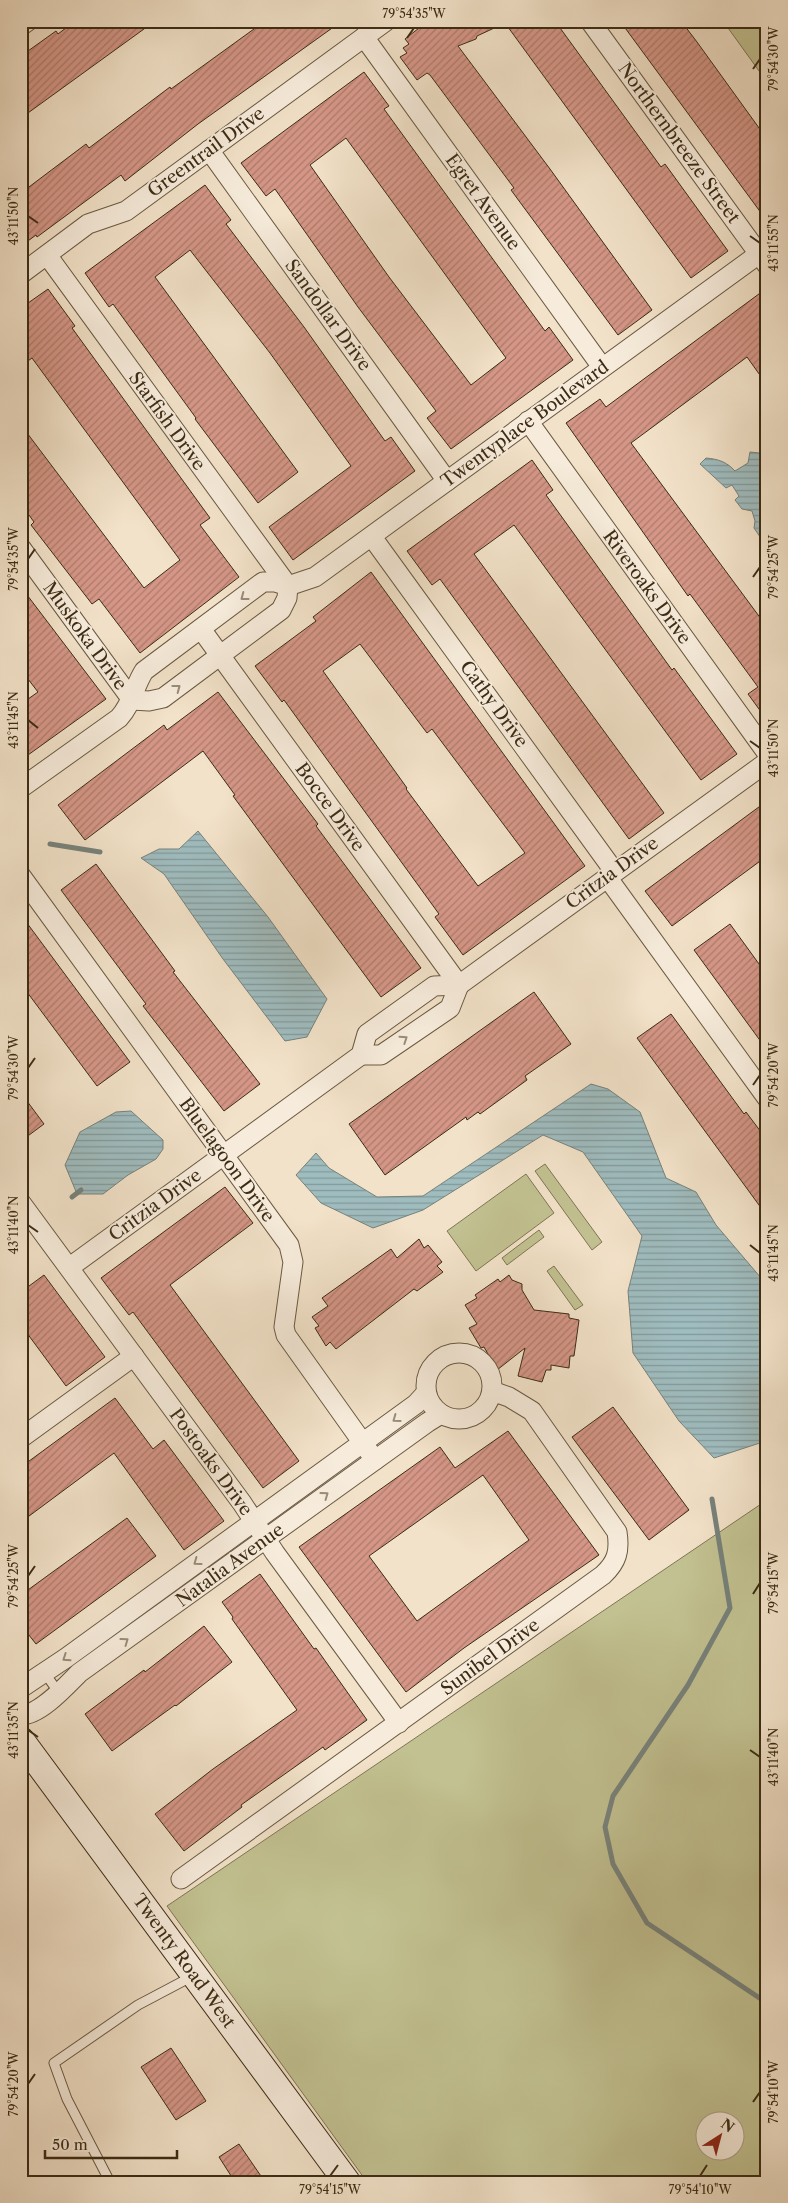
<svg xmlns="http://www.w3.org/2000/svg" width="788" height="2203" font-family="'Libre Caslon Text',serif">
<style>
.green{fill:#c2c191;stroke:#7f7653;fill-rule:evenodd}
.water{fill:url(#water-rules);stroke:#77827b}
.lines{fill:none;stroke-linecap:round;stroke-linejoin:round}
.stream{stroke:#77827b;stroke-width:5}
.building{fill:url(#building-hatch);stroke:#3c2c15;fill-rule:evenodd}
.lane-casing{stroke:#6a5a42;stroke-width:11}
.street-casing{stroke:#6a5a42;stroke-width:21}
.secondary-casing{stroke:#3c2c15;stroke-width:28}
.lane{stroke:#f7ecdc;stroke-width:9}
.street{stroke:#f7ecdc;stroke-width:19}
.secondary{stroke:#f7ecdc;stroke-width:26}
.oneway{stroke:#9a8c78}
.ticks{fill:none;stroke:#3c2c15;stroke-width:2}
.labels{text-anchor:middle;stroke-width:4;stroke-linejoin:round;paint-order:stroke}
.street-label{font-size:18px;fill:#3c2c15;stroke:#f7ecdc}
.neatline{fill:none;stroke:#3c2c15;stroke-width:2}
.ticks-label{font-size:12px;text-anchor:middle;fill:#3c2c15}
</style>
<defs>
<pattern id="water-rules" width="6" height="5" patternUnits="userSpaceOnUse" patternTransform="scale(1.25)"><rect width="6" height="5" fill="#9fbcbf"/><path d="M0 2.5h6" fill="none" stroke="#83999a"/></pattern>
<pattern id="building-hatch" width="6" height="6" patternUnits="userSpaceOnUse" patternTransform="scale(1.25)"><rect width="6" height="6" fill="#d59687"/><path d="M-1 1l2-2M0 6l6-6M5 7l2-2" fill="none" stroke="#ae7b6d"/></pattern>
</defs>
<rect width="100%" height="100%" fill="#f2e2c9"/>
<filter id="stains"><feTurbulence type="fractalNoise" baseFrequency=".004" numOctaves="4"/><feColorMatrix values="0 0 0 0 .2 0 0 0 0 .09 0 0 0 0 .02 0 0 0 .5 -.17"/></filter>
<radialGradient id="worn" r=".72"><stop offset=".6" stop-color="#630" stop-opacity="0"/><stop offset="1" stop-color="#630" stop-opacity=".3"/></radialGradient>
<g class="green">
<path d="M723 21H767V82Z"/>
<path d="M545 1164 602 1242 592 1250 535 1171Z"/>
<path d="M526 1174 554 1213 476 1271 447 1231Z"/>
<path d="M539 1230 544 1237 507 1265 502 1258Z"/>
<path d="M554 1266 583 1305 575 1310 547 1271Z"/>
<path d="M767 1500V2182H367L167 1906ZM736 2120V2150H706V2120Z"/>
</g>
<g class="water">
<path d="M750 452 759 453 767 467V547L754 528 755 521 752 511 742 509 735 500 739 496 732 485 726 488 700 464 706 458C718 459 727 462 735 471L748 463Z"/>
<path d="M198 831 268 917 327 999 307 1037 285 1041 223 959 164 874 141 858 159 849H179Z"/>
<path d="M591 1084 608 1089 640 1112 666 1178 696 1192 716 1225 767 1285 766 1441 714 1458 679 1421 633 1353 628 1291 642 1236 583 1152 543 1135 423 1210 373 1228 321 1203 296 1175 316 1153 329 1168 377 1197 423 1196Z"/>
<path d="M131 1111 163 1140V1149L156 1159 128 1175 103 1194H77L65 1165 80 1132 116 1112Z"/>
</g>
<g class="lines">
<g class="stream">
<path d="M50 844 100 852"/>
<path d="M72 1197 81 1190"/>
<path d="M712 1499 730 1608 688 1685 613 1796 605 1827 613 1864 647 1923 767 2003"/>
</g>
</g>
<g class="building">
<path d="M75 21H155L21 118V56L56 31 58 34Z"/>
<path d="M265 21H342L198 124 125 181 121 175 37 237 36 235 21 246V193L86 144 89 148 170 87 171 89Z"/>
<path d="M428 21H555L661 167 665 164 728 251 691 278 505 23 477 36 476 39 458 46 550 169 652 310 618 335 511 190 514 188 430 75 427 73 417 80 400 57 407 53 403 48 409 44 405 39Z"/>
<path d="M620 21H681L697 42 767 139V221Z"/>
<path d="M364 72 389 106 384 109 545 331 549 327 573 360 451 449 427 418 436 411 358 307 275 189 266 196 241 163ZM346 138 506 358 471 385 389 277 310 165Z"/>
<path d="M205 185 231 220 226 224 304 327 385 441 391 437 415 471 293 560 269 527 351 466 270 353 190 250 155 277 298 472 258 503 195 419 196 418 113 304 109 307 85 273Z"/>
<path d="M767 288V385L747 357 631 443 767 627V720L748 694 758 687 690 594 688 596 566 423 600 399 606 407Z"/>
<path d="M48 289 75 326 72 328 210 518 200 525 239 577 140 653 99 599 92 604 31 525 34 522 21 504V425L144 588 180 560 32 358 21 366V308Z"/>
<path d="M532 460 553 490 546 495 672 670 674 668 737 754 701 780 514 525 474 554 664 813 629 839 440 579 432 585 407 551Z"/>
<path d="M371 572 585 866 463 955 435 917 439 914 284 700 282 702 255 666 316 621 313 617ZM360 644 427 733 432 729 525 853 478 886 406 789 407 788 323 671Z"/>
<path d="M21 587 106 699 21 760V704L38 692 21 670Z"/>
<path d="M218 692 318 824 316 826 421 968 381 997 233 796 235 795 203 751 85 840 58 805 164 725 167 730Z"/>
<path d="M767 801V856L672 926 645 891Z"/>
<path d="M96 864 175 971 173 972 260 1084 224 1111 143 1006 146 1004 61 890Z"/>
<path d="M21 915 130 1062 97 1086 21 984Z"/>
<path d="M730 924 767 975V1050L694 950Z"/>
<path d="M534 992 571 1044 525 1076 527 1080 480 1114 478 1112 467 1120 466 1117 385 1175 349 1124Z"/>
<path d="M671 1014 744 1114 746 1112 767 1140V1216L637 1038Z"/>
<path d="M21 1093 44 1124 21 1141Z"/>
<path d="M225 1187 253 1223 170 1285 299 1461 263 1488 133 1312 129 1315 101 1278Z"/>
<path d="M419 1239 424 1248 428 1245 442 1262 437 1266 443 1272 417 1291 414 1289 336 1349 330 1342 326 1346 315 1328 319 1326 312 1317 328 1306 322 1298 391 1249 397 1258Z"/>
<path d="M44 1275 105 1357 66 1386 21 1325V1292Z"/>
<path d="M509 1275 512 1280 522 1284V1290L534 1310 569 1314V1318L579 1320 574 1356H570L569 1368 551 1365V1370H546L542 1382 518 1376 525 1348 497 1370 484 1347 481 1348 469 1328 477 1324 465 1305 477 1298 475 1295 498 1279 500 1282Z"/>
<path d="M115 1398 153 1449 164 1440 224 1521 184 1550 114 1453 21 1522V1467Z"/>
<path d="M613 1407 689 1510 649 1540 572 1437Z"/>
<path d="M508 1431 599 1555 464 1648 406 1692 299 1547 440 1447 455 1468ZM483 1475 529 1540 417 1621 369 1556Z"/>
<path d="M127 1518 156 1556 36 1644 21 1625V1595Z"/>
<path d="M260 1574 314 1649 316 1648 367 1720 325 1750 323 1747 241 1805 242 1807 184 1851 155 1814 213 1769 297 1710 232 1619 233 1617 222 1602Z"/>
<path d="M204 1626 232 1662 176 1706 175 1705 112 1751 85 1714 144 1670 145 1672Z"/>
<path d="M171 2048 206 2101 176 2120 141 2067Z"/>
<path d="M239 2144 265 2182H235L219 2157Z"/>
</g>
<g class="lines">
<g class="lane-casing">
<g id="lane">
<path d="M44 1672 59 1693"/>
<path d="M110 2182 67 2099 54 2063 138 2005 191 1977"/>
</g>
</g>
<g class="street-casing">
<g id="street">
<path d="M590 21 767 265"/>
<path d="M21 26 28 21"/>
<path d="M364 37 602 367"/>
<path d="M209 150 447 481"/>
<path d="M47 255 288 586"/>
<path d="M21 274 88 224 126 211 386 21"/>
<path d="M528 421 767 753"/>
<path d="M372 537 614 871"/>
<path d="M21 548 132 700"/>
<path d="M201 629 459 985"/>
<path d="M132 700 149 701 163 698 281 610 287 598 288 586"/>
<path d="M21 788 119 718C132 704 134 687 144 671L263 582H275L288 586 315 577 759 254"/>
<path d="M21 876 289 1245 293 1262 284 1327 286 1335 375 1460"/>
<path d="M607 877 767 1098"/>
<path d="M361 1055H381L450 1008 459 985"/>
<path d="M21 1203 242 1503 275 1553 399 1723"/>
<path d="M70 1267 361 1055 367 1034 434 986 459 985 767 762"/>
<circle cx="459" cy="1386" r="33"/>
<path d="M21 1438 134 1356"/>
<path d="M21 1688 66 1658 416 1404 426 1393"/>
<path d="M21 1715C40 1715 66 1686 79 1673L428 1422 441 1414"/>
<path d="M181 1879 603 1575C617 1562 620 1551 617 1532L532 1411 509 1397 492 1391"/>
</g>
</g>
<g class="secondary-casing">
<path id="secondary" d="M21 1740 347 2182"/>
</g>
<use href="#lane" class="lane"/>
<use href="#street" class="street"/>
<use href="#secondary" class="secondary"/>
</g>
<defs><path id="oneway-chevron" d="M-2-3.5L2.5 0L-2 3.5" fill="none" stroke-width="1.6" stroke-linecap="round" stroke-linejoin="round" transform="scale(1.25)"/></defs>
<g class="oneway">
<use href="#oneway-chevron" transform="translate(244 597) rotate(143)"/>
<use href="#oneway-chevron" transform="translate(177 688) rotate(-37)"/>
<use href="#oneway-chevron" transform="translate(404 1039) rotate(-34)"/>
<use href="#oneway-chevron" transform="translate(396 1419) rotate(144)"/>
<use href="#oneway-chevron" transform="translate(325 1495) rotate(-36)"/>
<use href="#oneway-chevron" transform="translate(197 1562) rotate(144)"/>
<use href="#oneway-chevron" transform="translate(125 1641) rotate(-36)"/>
<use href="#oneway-chevron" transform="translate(66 1658) rotate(146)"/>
</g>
<path class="ticks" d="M407 38 414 28M753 69 760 59M28 216 38 223M750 236 760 243M28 559 35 549M753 577 760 567M28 720 38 728M750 741 760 748M28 1068 35 1058M753 1085 760 1075M28 1225 38 1232M750 1245 760 1253M28 1576 35 1566M753 1594 760 1583M28 1730 38 1737M750 1750 760 1757M28 2084 35 2074M753 2102 760 2092M330 2176 338 2165M700 2176 707 2165"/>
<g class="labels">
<g class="street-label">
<text transform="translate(679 143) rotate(54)" y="6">Northernbreeze Street</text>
<text transform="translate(206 152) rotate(-36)" y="6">Greentrail Drive</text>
<text transform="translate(483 202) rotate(54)" y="6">Egret Avenue</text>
<text transform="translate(328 315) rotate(54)" y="6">Sandollar Drive</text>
<text transform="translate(167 421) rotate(54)" y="6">Starfish Drive</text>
<text transform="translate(525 424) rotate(-36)" y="6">Twentyplace Boulevard</text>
<text transform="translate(647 587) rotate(54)" y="6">Riveroaks Drive</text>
<text transform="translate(85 636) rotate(54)" y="6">Muskoka Drive</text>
<text transform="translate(494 704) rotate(54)" y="6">Cathy Drive</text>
<text transform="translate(330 807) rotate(54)" y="6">Bocce Drive</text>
<text transform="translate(612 873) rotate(-36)" y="6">Critzia Drive</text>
<text transform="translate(227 1160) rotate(54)" y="6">Bluelagoon Drive</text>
<text transform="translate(155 1205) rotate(-36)" y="6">Critzia Drive</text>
<text transform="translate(211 1462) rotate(54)" y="6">Postoaks Drive</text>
<text transform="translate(230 1565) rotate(-36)" y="6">Natalia Avenue</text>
<text transform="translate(490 1657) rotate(-36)" y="6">Sunibel Drive</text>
<text transform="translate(184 1961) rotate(54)" y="6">Twenty Road West</text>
</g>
</g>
<rect width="788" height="2203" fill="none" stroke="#f2e2c9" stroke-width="55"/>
<g transform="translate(720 2136) rotate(36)"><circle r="24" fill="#f7ecdc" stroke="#ac9f8c"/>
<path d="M0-4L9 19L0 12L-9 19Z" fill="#8f2418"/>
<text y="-8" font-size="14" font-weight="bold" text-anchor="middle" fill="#3c2c15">N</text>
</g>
<path d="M45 2150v8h132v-8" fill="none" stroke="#3c2c15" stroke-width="2.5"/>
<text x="52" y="2150" font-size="15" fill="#3c2c15" stroke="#f7ecdc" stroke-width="4" paint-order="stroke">50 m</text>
<rect x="28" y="28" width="732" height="2148" class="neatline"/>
<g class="ticks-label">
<text x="414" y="18">79°54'35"W</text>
<text transform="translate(774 59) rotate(-90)" y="4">79°54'30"W</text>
<text transform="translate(14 216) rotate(-90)" y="4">43°11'50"N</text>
<text transform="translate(774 243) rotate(-90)" y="4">43°11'55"N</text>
<text transform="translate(14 559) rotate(-90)" y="4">79°54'35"W</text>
<text transform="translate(774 567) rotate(-90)" y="4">79°54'25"W</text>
<text transform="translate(14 720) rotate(-90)" y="4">43°11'45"N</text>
<text transform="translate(774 748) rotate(-90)" y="4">43°11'50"N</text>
<text transform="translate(14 1068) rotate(-90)" y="4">79°54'30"W</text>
<text transform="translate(774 1075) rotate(-90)" y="4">79°54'20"W</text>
<text transform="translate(14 1225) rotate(-90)" y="4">43°11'40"N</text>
<text transform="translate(774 1253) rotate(-90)" y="4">43°11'45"N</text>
<text transform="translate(14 1576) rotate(-90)" y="4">79°54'25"W</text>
<text transform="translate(774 1583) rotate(-90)" y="4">79°54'15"W</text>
<text transform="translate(14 1730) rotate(-90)" y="4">43°11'35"N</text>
<text transform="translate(774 1757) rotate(-90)" y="4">43°11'40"N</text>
<text transform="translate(14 2084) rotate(-90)" y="4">79°54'20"W</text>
<text transform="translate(774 2092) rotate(-90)" y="4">79°54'10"W</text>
<text x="330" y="2194">79°54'15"W</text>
<text x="700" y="2194">79°54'10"W</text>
</g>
<rect width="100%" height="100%" filter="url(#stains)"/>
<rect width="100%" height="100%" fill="url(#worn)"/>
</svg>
